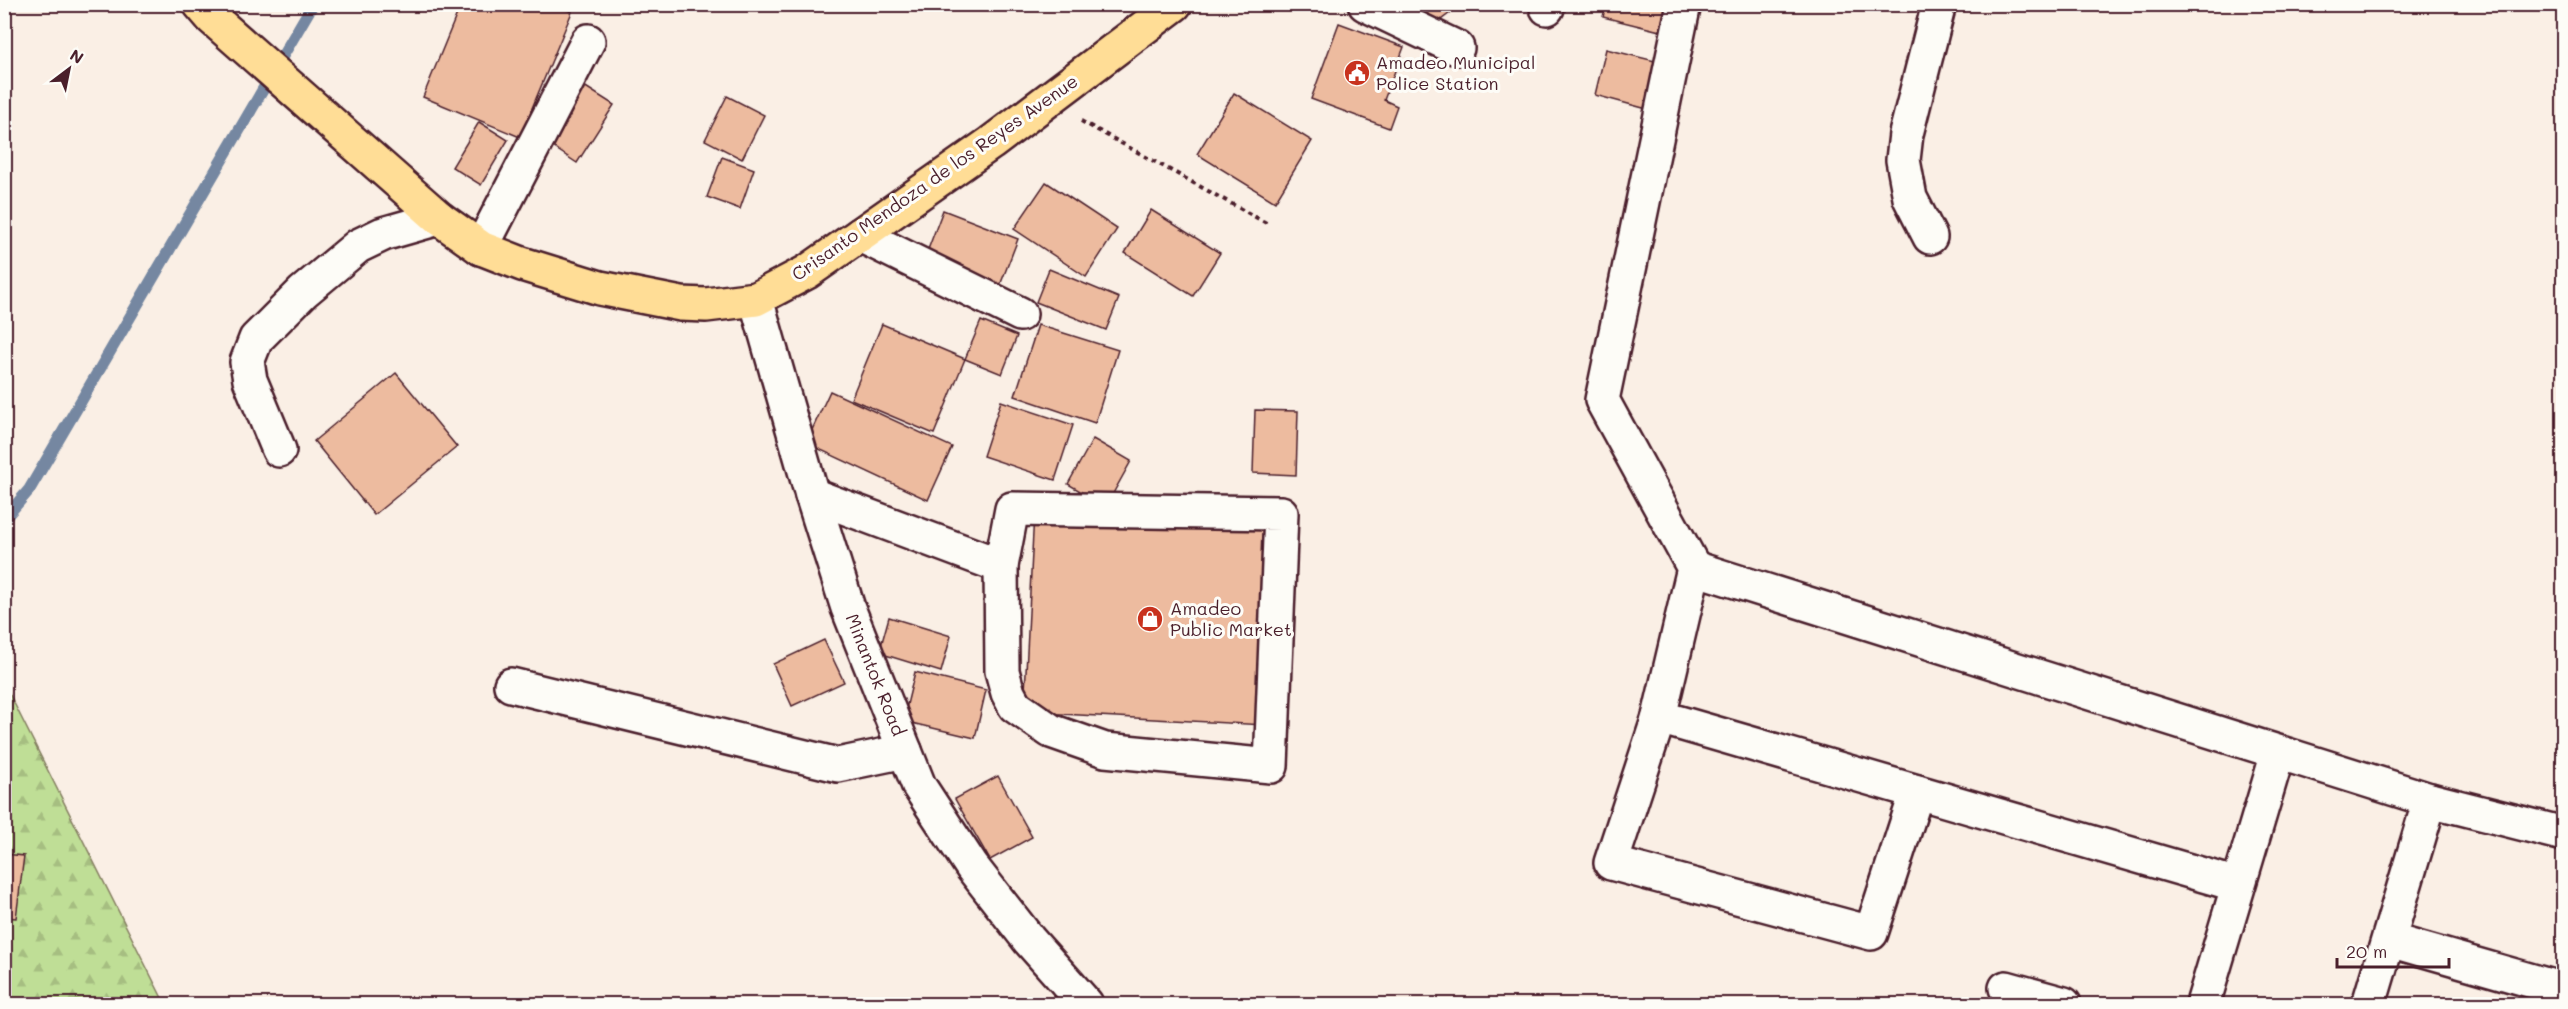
<svg xmlns="http://www.w3.org/2000/svg" width="2568" height="1009" font-family="Mali,sans-serif">
<style>
.forest{fill:url(#forest-firs);stroke:#847e60;stroke-width:1.5}
.lines{fill:none;stroke-linecap:round;stroke-linejoin:round}
.stream{stroke:#7487a1;stroke-width:12}
.building{fill:#edbb9f;stroke:#4a1f2b;stroke-width:1.5}
.minor-casing{stroke:#4a1f2b;stroke-width:38}
.major-casing{stroke:#4a1f2b;stroke-width:38}
.path{stroke:#4a1f2b;stroke-width:4;stroke-dasharray:4.5 4.5;stroke-linecap:butt}
.minor{stroke:#fdfcf7;stroke-width:33}
.major{stroke:#ffdd96;stroke-width:33}
.labels{text-anchor:middle;stroke-width:6;stroke-linejoin:round;paint-order:stroke}
.poi-label{font-size:18px;fill:#4a1f2b;stroke:#fdfcf7;text-anchor:start}
.street-label{font-size:18px;fill:#4a1f2b;stroke:#fdfcf7}
</style>
<defs>
<pattern id="forest-firs" width="22" height="20" patternUnits="userSpaceOnUse" patternTransform="scale(1.5)"><rect width="22" height="20" fill="#bfde96"/><path d="M5 1l3.5 6h-7zM16 11l3.5 6h-7z" fill="#a6be81"/></pattern>
</defs>
<rect width="100%" height="100%" fill="#faefe5"/>
<filter id="ink" filterUnits="userSpaceOnUse"><feTurbulence type="fractalNoise" baseFrequency=".0167" numOctaves="2"/><feDisplacementMap in="SourceGraphic" scale="12" xChannelSelector="R" yChannelSelector="G"/><feConvolveMatrix kernelMatrix="1 2 1 2 8 2 1 2 1" color-interpolation-filters="sRGB"/></filter>
<g filter="url(#ink)">
<path class="forest" d="M5 685 165 1004H5Z"/>
<g class="lines">
<path class="stream" d="M4 519 29 490 313 4"/>
</g>
<g class="building">
<path d="M461 4H553L572 12 520 137 423 97Z"/>
<path d="M1387 4H1462L1430 28Z"/>
<path d="M1606 4H1666L1660 31 1603 17Z"/>
<path d="M1339 23 1404 47 1384 100 1397 106 1389 128 1311 99Z"/>
<path d="M1606 49 1659 62 1647 109 1595 95Z"/>
<path d="M581 84 614 105 577 163 544 141Z"/>
<path d="M1234 93 1312 141 1275 202 1197 154Z"/>
<path d="M727 96 764 115 742 159 705 140Z"/>
<path d="M479 122 508 140 481 185 452 167Z"/>
<path d="M722 157 754 169 740 209 707 197Z"/>
<path d="M1046 182 1117 229 1086 277 1014 229Z"/>
<path d="M943 210 1018 239 999 288 924 260Z"/>
<path d="M1151 210 1220 253 1193 296 1125 253Z"/>
<path d="M1049 269 1119 298 1106 330 1036 302Z"/>
<path d="M981 321 1017 336 1002 374 965 359Z"/>
<path d="M882 324 965 359 934 434 851 399Z"/>
<path d="M1038 325 1118 350 1095 423 1015 396Z"/>
<path d="M396 373 457 447 374 515 314 441Z"/>
<path d="M830 391 952 447 928 500 806 443Z"/>
<path d="M1001 401 1073 425 1055 480 983 456Z"/>
<path d="M1255 410 1298 411 1296 475 1253 473Z"/>
<path d="M1093 439 1131 461 1106 506 1068 484Z"/>
<path d="M1034 513 1275 527 1265 725 1024 712Z"/>
<path d="M889 617 951 636 941 672 879 653Z"/>
<path d="M824 640 844 682 792 706 773 664Z"/>
<path d="M915 672 986 690 975 738 903 721Z"/>
<path d="M998 776 1032 837 990 860 955 799Z"/>
<path d="M4 854 24 856 16 918 4 917Z"/>
</g>
<g class="lines">
<g class="minor-casing">
<g id="minor">
<path d="M1365 4 1457 48"/>
<path d="M1547 4V8"/>
<path d="M1684 4 1602 400 1694 568 1659 717 2238 885"/>
<path d="M860 235 1020 314"/>
<path d="M1930 237 1910 198 1903 160 1906 134 1939 4"/>
<path d="M481 248 588 41"/>
<path d="M756 299 812 495 848 608 919 786 972 867 1029 940 1086 1004"/>
<path d="M279 450 250 380 247 362 256 339 303 292 358 246 383 234 439 218"/>
<path d="M812 495 1001 566"/>
<path d="M1012 509 1281 513 1271 766 1105 750 1051 731 1015 706 1008 693 1002 671 1001 566Z"/>
<path d="M1694 568 2430 800 2564 834"/>
<path d="M511 685 838 765 905 751"/>
<path d="M1659 717 1611 863 1871 933 1917 792"/>
<path d="M2389 940 2564 990"/>
<path d="M2006 988 2064 1004"/>
<path d="M2203 1004 2278 753"/>
<path d="M2369 1004 2430 800"/>
</g>
</g>
<g class="major-casing">
<path id="major" d="M200 4 212 18 439 218 481 248 522 264 600 288 681 304 706 305 756 299 807 272 991 143 1175 4"/>
</g>
<path class="path" d="M1081 121 1270 225"/>
<use href="#minor" class="minor"/>
<use href="#major" class="major"/>
</g>
</g>
<defs>
<g id="civic-disc" transform="scale(1.35)"><circle r="9.5" fill="#c8321e" stroke="#fdfcf7"/><path d="M-.6-6.5H3V-4.5H.6V-3L4-1V1h2V6H-6V1h2V-1L-.6-3ZM-1.2 2.5V6h2.4V2.5Z" fill="#fff"/></g>
<g id="shop-disc" transform="scale(1.35)"><circle r="9.5" fill="#c8321e" stroke="#fdfcf7"/><path d="M-5-2.5h2.3a2.7 3.5 0 0 1 5.4 0H5L5.5 6h-11ZM-1.5-2.5h3a1.5 2.3 0 0 0-3 0Z" fill="#fff"/></g>
</defs>
<g fill-rule="evenodd">
<use href="#civic-disc" x="1357" y="73"/>
<use href="#shop-disc" x="1150" y="619"/>
</g>
<g class="labels">
<g class="poi-label">
<text x="1376" y="69">Amadeo Municipal<tspan x="1376" dy="21">Police Station</tspan></text>
<text x="1170" y="615">Amadeo<tspan x="1170" dy="21">Public Market</tspan></text>
</g>
<g class="street-label">
<text transform="translate(935 178) rotate(-35)" y="6">Crisanto Mendoza de los Reyes Avenue</text>
<text transform="translate(875 675) rotate(68)" y="6">Minantok Road</text>
</g>
</g>
<rect width="2568" height="1009" fill="none" stroke="#fdfcf7" stroke-width="24"/>
<rect x="12" y="12" width="2544" height="985" fill="none" stroke="#4a1f2b" stroke-width="2" filter="url(#ink)"/>
<g transform="translate(69 69) rotate(32)" stroke="#fdfcf7" stroke-width="4.5" paint-order="stroke">
<path d="M0-4.5L10 22L0 15L-10 22Z" fill="#4a1f2b"/>
<text y="-9" font-size="16" font-weight="bold" text-anchor="middle" fill="#4a1f2b">N</text>
</g>
<path d="M2337 958v9h112v-9" fill="none" stroke="#4a1f2b" stroke-width="3"/>
<text x="2346" y="958" font-size="18" fill="#4a1f2b" stroke="#fdfcf7" stroke-width="4.5" paint-order="stroke">20 m</text>
</svg>
